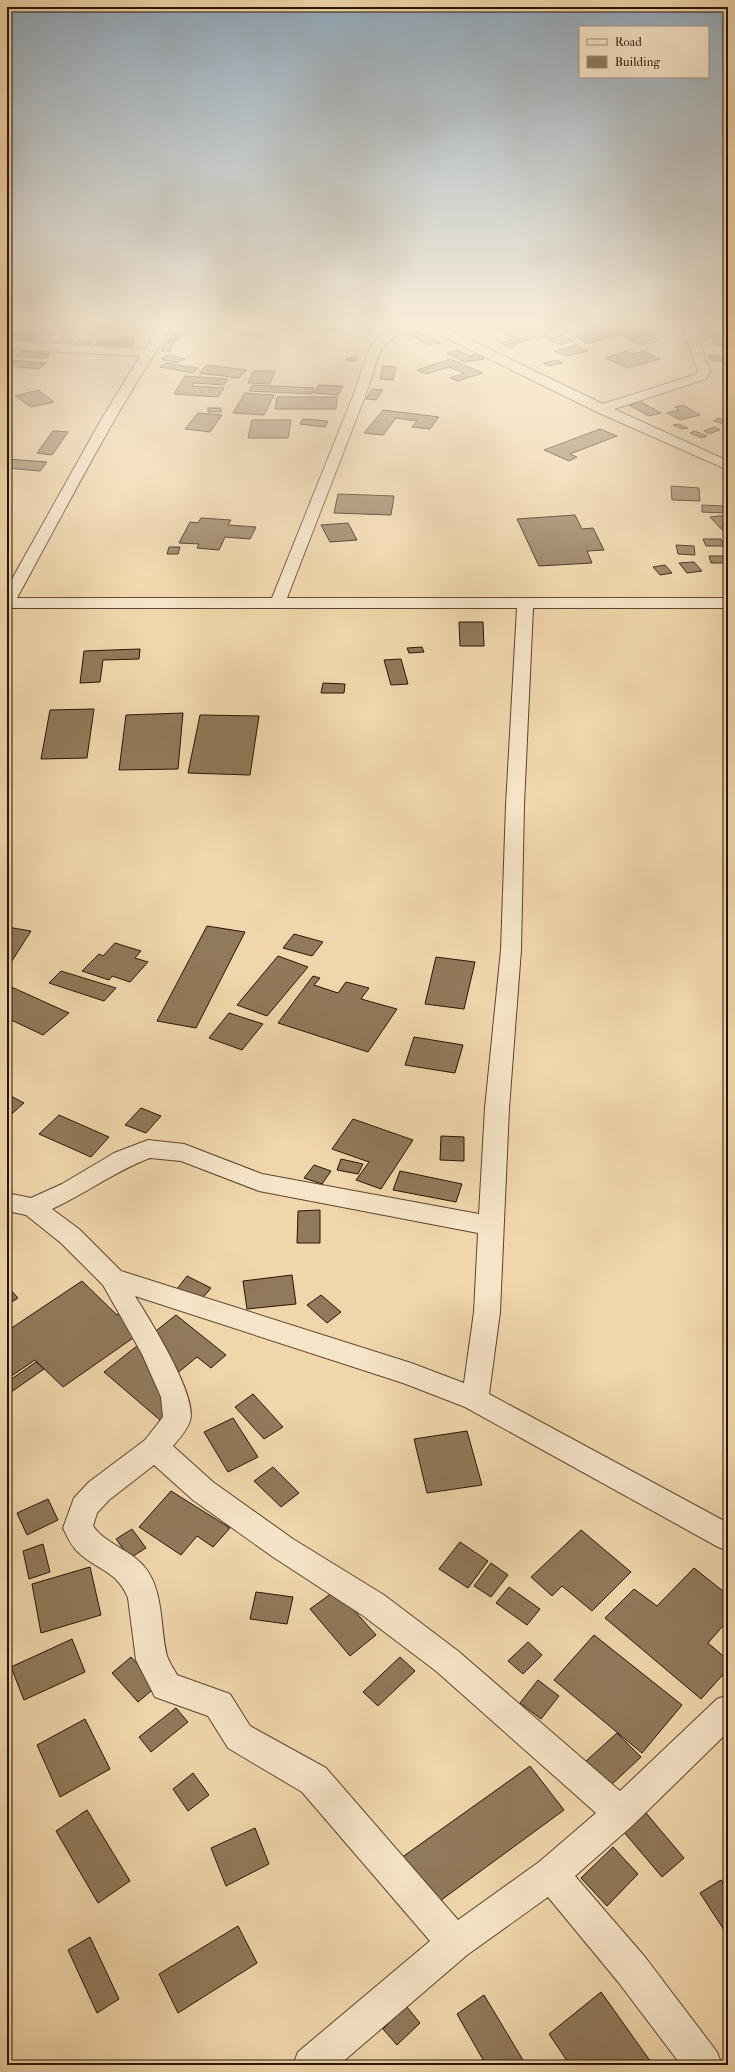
<svg xmlns="http://www.w3.org/2000/svg" width="735" height="2072" font-family="'IM FELL French Canon',serif">
<style>
.building{fill:#91795b;stroke:#291405}
.lines{fill:none;stroke-linecap:round;stroke-linejoin:round}
.minor-casing{stroke:#5b442e;stroke-width:2}
.minor{fill:#f6e4c8;fill-rule:evenodd}
</style>
<rect width="100%" height="100%" fill="#f1d6ab"/>
<filter id="stains"><feTurbulence type="fractalNoise" baseFrequency=".005" numOctaves="4"/><feColorMatrix values="0 0 0 0 .2 0 0 0 0 .09 0 0 0 0 .02 0 0 0 .5 -.17"/></filter>
<radialGradient id="worn" r=".72"><stop offset=".6" stop-color="#630" stop-opacity="0"/><stop offset="1" stop-color="#630" stop-opacity=".3"/></radialGradient>
<g class="building">
<path d="M92 321H116L112 326 89 325Z"/>
<path d="M121 321 141 322 156 321 150 329 116 326Z"/>
<path d="M257 321H274L265 337 238 335 242 329H252Z"/>
<path d="M295 321H326L341 322 334 332 290 328Z"/>
<path d="M369 321 383 323 369 332 357 330Z"/>
<path d="M590 321H604L609 323 592 328 582 323Z"/>
<path d="M200 322 221 328 208 333 188 327Z"/>
<path d="M531 322 541 327 509 335 498 330Z"/>
<path d="M22 323 76 327 70 334 15 330Z"/>
<path d="M623 326 628 328 634 327 660 341 640 345 623 335 587 343 576 336Z"/>
<path d="M539 330 550 336 516 343 506 338Z"/>
<path d="M702 330 721 334 715 338 697 334Z"/>
<path d="M418 331 440 343 429 345 408 334Z"/>
<path d="M16 333 53 335 47 342 10 339Z"/>
<path d="M172 334H181L177 341 168 340Z"/>
<path d="M562 335 574 341 559 345 548 339Z"/>
<path d="M60 338 74 339 69 345 54 344Z"/>
<path d="M716 338 728 339V347L711 344Z"/>
<path d="M122 339H134L132 348 120 349Z"/>
<path d="M77 340 92 341 88 346H74Z"/>
<path d="M98 341 120 342 117 348 94 347Z"/>
<path d="M166 341H174L170 351H161Z"/>
<path d="M509 341 517 345 509 347 501 343Z"/>
<path d="M576 345 588 351 565 356 554 351Z"/>
<path d="M458 350 469 356 475 354 484 359 464 362 447 353Z"/>
<path d="M22 351 50 354 44 359 16 356Z"/>
<path d="M627 351 634 354 643 351 660 359 627 368 605 358Z"/>
<path d="M169 355 185 359 177 363 161 359Z"/>
<path d="M708 356H719L722 361H712Z"/>
<path d="M356 357 357 361H347L346 358Z"/>
<path d="M450 359 483 373 458 381 450 378 464 373 449 367 426 374 417 370Z"/>
<path d="M10 360 46 363 39 369 7 366Z"/>
<path d="M557 360 563 363 549 366 543 363Z"/>
<path d="M166 363 198 368 193 373 160 367Z"/>
<path d="M207 365 247 370 239 378 199 373Z"/>
<path d="M383 366 396 367 393 380 380 379Z"/>
<path d="M253 371H275L270 384 248 383Z"/>
<path d="M185 376 228 379 224 385 194 383 192 386 224 388 218 397 174 394Z"/>
<path d="M252 385 314 388 312 394 249 391Z"/>
<path d="M319 385 343 386 338 395 314 393Z"/>
<path d="M372 389 383 390 376 400 366 399Z"/>
<path d="M38 390 54 402 31 407 15 396Z"/>
<path d="M245 393 274 395 264 415 233 413Z"/>
<path d="M277 397H337L336 409H275Z"/>
<path d="M641 402 661 413 649 416 629 405Z"/>
<path d="M683 405 700 415 680 420 667 413 679 410 675 407Z"/>
<rect x="208" y="408" width="13" height="4"/>
<path d="M383 410 439 417 430 429 412 427 417 421 396 418 383 435 364 433Z"/>
<path d="M198 413 222 415 210 432 185 429Z"/>
<path d="M718 418 728 421V425L714 421Z"/>
<path d="M303 419 328 421 325 427 300 424Z"/>
<path d="M252 420H291L288 438H248Z"/>
<path d="M679 424 688 428 682 429 673 425Z"/>
<path d="M714 427 720 430 709 434 704 431Z"/>
<path d="M600 429 617 436 570 454 577 457 569 461 544 450Z"/>
<path d="M53 431 68 432 52 455 37 453Z"/>
<path d="M695 431 707 436 702 438 690 433Z"/>
<path d="M7 459 47 462 40 471 7 468Z"/>
<path d="M671 486 699 488 700 501 672 500Z"/>
<path d="M338 494 394 496 391 515 334 513Z"/>
<path d="M702 505 724 506V513L702 512Z"/>
<path d="M575 515 582 529 593 528 604 550 587 551 592 563 539 566 517 519Z"/>
<path d="M728 515V536L710 517Z"/>
<path d="M201 518 231 520 228 525 256 527 250 539 225 537 219 550 197 548 199 544 179 543 190 522 198 523Z"/>
<path d="M348 523 357 540 330 542 321 525Z"/>
<path d="M703 539H721L724 546H706Z"/>
<path d="M676 545 694 546 695 555 678 554Z"/>
<path d="M169 547H180L178 554H167Z"/>
<path d="M709 556H728V563H711Z"/>
<path d="M694 562 702 571 687 573 679 563Z"/>
<path d="M665 565 672 573 660 575 653 567Z"/>
<path d="M459 622H483L484 646H460Z"/>
<path d="M422 647 424 652 409 653 407 648Z"/>
<path d="M140 649 139 659 103 660 100 682 80 683 84 651Z"/>
<path d="M401 659 408 684 391 685 384 660Z"/>
<path d="M323 683 345 684 344 693H321Z"/>
<path d="M94 709 87 758 41 759 50 710Z"/>
<path d="M183 713 178 769 119 770 126 715Z"/>
<path d="M200 715 259 716 250 775 188 773Z"/>
<path d="M207 926 245 932 196 1028 157 1021Z"/>
<path d="M7 927 31 931 10 964 7 963Z"/>
<path d="M294 934 323 942 312 956 283 948Z"/>
<path d="M115 943 141 951 135 958 148 962 130 982 112 976 109 980 82 971 99 954 103 956Z"/>
<path d="M278 956 308 967 267 1016 237 1005Z"/>
<path d="M436 957 475 962 464 1009 425 1004Z"/>
<path d="M61 971 116 988 104 1001 49 983Z"/>
<path d="M313 976 320 978 314 985 338 993 346 982 369 988 361 999 397 1009 368 1052 278 1023Z"/>
<path d="M7 985 69 1013 43 1035 7 1018Z"/>
<path d="M229 1013 263 1024 242 1050 209 1038Z"/>
<path d="M414 1037 463 1045 455 1073 405 1065Z"/>
<path d="M7 1094 24 1103 7 1118Z"/>
<path d="M141 1108 161 1116 146 1133 125 1125Z"/>
<path d="M59 1115 109 1137 91 1157 39 1134Z"/>
<path d="M353 1119 413 1140 381 1189 356 1180 369 1162 332 1149Z"/>
<path d="M441 1136 464 1137V1161L440 1160Z"/>
<path d="M341 1159 363 1164 358 1174 337 1170Z"/>
<path d="M314 1165 331 1171 322 1184 304 1178Z"/>
<path d="M400 1171 462 1184 456 1202 393 1190Z"/>
<path d="M320 1210V1243H297L298 1211Z"/>
<path d="M292 1275 296 1304 247 1309 243 1281Z"/>
<path d="M187 1276 211 1288 201 1300 177 1289Z"/>
<path d="M82 1281 117 1315 131 1304 153 1324 63 1387 35 1360 7 1379V1331Z"/>
<path d="M7 1286 18 1298 7 1305Z"/>
<path d="M321 1295 341 1312 327 1323 307 1305Z"/>
<path d="M176 1315 226 1355 211 1368 197 1357 164 1384 190 1406 167 1426 104 1372Z"/>
<path d="M36 1362 44 1369 7 1395V1382Z"/>
<path d="M253 1394 283 1427 264 1439 235 1407Z"/>
<path d="M233 1418 258 1457 228 1472 204 1432Z"/>
<path d="M467 1431 482 1485 427 1493 414 1439Z"/>
<path d="M273 1467 299 1493 281 1507 254 1481Z"/>
<path d="M171 1491 230 1528 213 1547 197 1536 181 1555 139 1527Z"/>
<path d="M48 1499 58 1520 27 1535 17 1513Z"/>
<path d="M132 1529 146 1548 130 1558 116 1539Z"/>
<path d="M581 1530 631 1572 592 1611 562 1586 552 1596 531 1577Z"/>
<path d="M460 1542 488 1561 468 1588 439 1569Z"/>
<path d="M43 1544 50 1572 29 1579 23 1551Z"/>
<path d="M491 1563 508 1575 491 1597 474 1586Z"/>
<path d="M90 1567 101 1615 41 1633 32 1584Z"/>
<path d="M694 1568 728 1595V1620L708 1643 728 1660V1669L701 1699 605 1618 634 1589 657 1606Z"/>
<path d="M509 1587 540 1609 527 1625 496 1603Z"/>
<path d="M336 1590 376 1635 350 1656 310 1609Z"/>
<path d="M256 1592 293 1597 287 1624 250 1619Z"/>
<path d="M594 1635 682 1705 642 1753 554 1680Z"/>
<path d="M72 1639 85 1672 24 1700 11 1667Z"/>
<path d="M528 1642 542 1655 523 1674 508 1661Z"/>
<path d="M131 1657 157 1686 138 1702 112 1673Z"/>
<path d="M400 1657 415 1671 378 1706 363 1692Z"/>
<path d="M538 1680 559 1696 541 1719 520 1703Z"/>
<path d="M176 1708 188 1722 151 1752 139 1737Z"/>
<path d="M85 1719 110 1769 60 1797 37 1745Z"/>
<path d="M617 1733 641 1757 610 1786 586 1761Z"/>
<path d="M530 1766 564 1810 433 1906 401 1858Z"/>
<path d="M193 1773 209 1795 188 1811 173 1789Z"/>
<path d="M87 1810 130 1881 98 1903 56 1831Z"/>
<path d="M646 1813 684 1858 662 1877 623 1831Z"/>
<path d="M255 1828 269 1864 226 1886 211 1848Z"/>
<path d="M613 1847 638 1874 607 1906 581 1878Z"/>
<path d="M721 1880 728 1890V1936L700 1893Z"/>
<path d="M238 1926 257 1963 178 2013 159 1974Z"/>
<path d="M90 1937 119 1999 97 2013 68 1950Z"/>
<path d="M601 1992 653 2065H570L549 2034Z"/>
<path d="M484 1995 526 2065H486L457 2014Z"/>
<path d="M406 2006 420 2023 397 2045 383 2029Z"/>
</g>
<g class="lines">
<g class="minor-casing">
<g id="minor">
<path d="M7 321H15L11 326 7 327Z"/>
<path d="M164 321H176C116 409 68 505 17 598H272L355 391C366 361 366 335 402 326 413 323 418 321 431 321L603 404 697 374 698 371 685 335 687 326 671 323 669 321H697L728 326V334L698 328 697 335 710 371 706 379 614 409 728 461V470L597 412 424 327C374 340 383 347 367 391L287 598H728V608H533L524 805 521 950 509 1108 500 1312 489 1394 728 1523V1551L718 1547 465 1407 403 1383 135 1296C149 1319 198 1395 190 1421 187 1430 179 1439 173 1446L213 1482 293 1539 384 1595 458 1651 620 1791 717 1699 728 1695V1732L633 1825 575 1876 645 1957 717 2052 722 2065H681L619 1983 548 1897 467 1955 339 2065H293L298 2052 430 1941 302 1792 228 1748 208 1716 155 1697 136 1660 128 1598C117 1570 96 1570 78 1552 71 1546 67 1536 63 1528L74 1498 89 1482 145 1440 163 1417 161 1397 142 1354 103 1285 61 1243 26 1215 7 1211V1193L31 1198 62 1184 114 1153 148 1140 184 1144 262 1174 479 1214 485 1108 501 950 506 805 517 608H7V588L101 420 140 356 7 349V341L145 349ZM150 1158 181 1161 259 1191 478 1233 474 1312 464 1383 411 1363 121 1271 79 1229 52 1209C85 1194 115 1171 150 1158ZM154 1465 193 1500 273 1557 362 1615 436 1671 596 1813 539 1862 458 1920 326 1768 250 1726 230 1694 177 1675C174 1669 169 1662 167 1656 160 1628 164 1595 147 1570 133 1550 106 1545 93 1526L97 1513 109 1500Z"/>
</g>
</g>
<use href="#minor" class="minor"/>
</g>
<linearGradient id="sky" x2="0" y2="1"><stop stop-color="#90a7b9"/><stop offset="0.53" stop-color="#f9edd9"/><stop offset="1" stop-color="#f9edd9" stop-opacity="0"/></linearGradient>
<rect width="735" height="611" fill="url(#sky)"/>
<rect width="735" height="2072" fill="none" stroke="#f1d6ab" stroke-width="24"/>
<rect x="8" y="8" width="719" height="2056" fill="none" stroke="#291405" stroke-width="2"/>
<rect x="12" y="12" width="711" height="2048" fill="none" stroke="#291405"/>
<rect x="579" y="26" width="130" height="52" fill="#f6e4c8" stroke="#a4917a"/>
<rect x="587" y="39" width="20" height="6" fill="#f6e4c8" stroke="#a4917a"/>
<text x="615" y="46" font-size="12" fill="#291405">Road</text>
<rect x="587" y="56" width="20" height="12" fill="#91795b" stroke="#a4917a"/>
<text x="615" y="66" font-size="12" fill="#291405">Building</text>
<rect width="100%" height="100%" filter="url(#stains)"/>
<rect width="100%" height="100%" fill="url(#worn)"/>
</svg>
